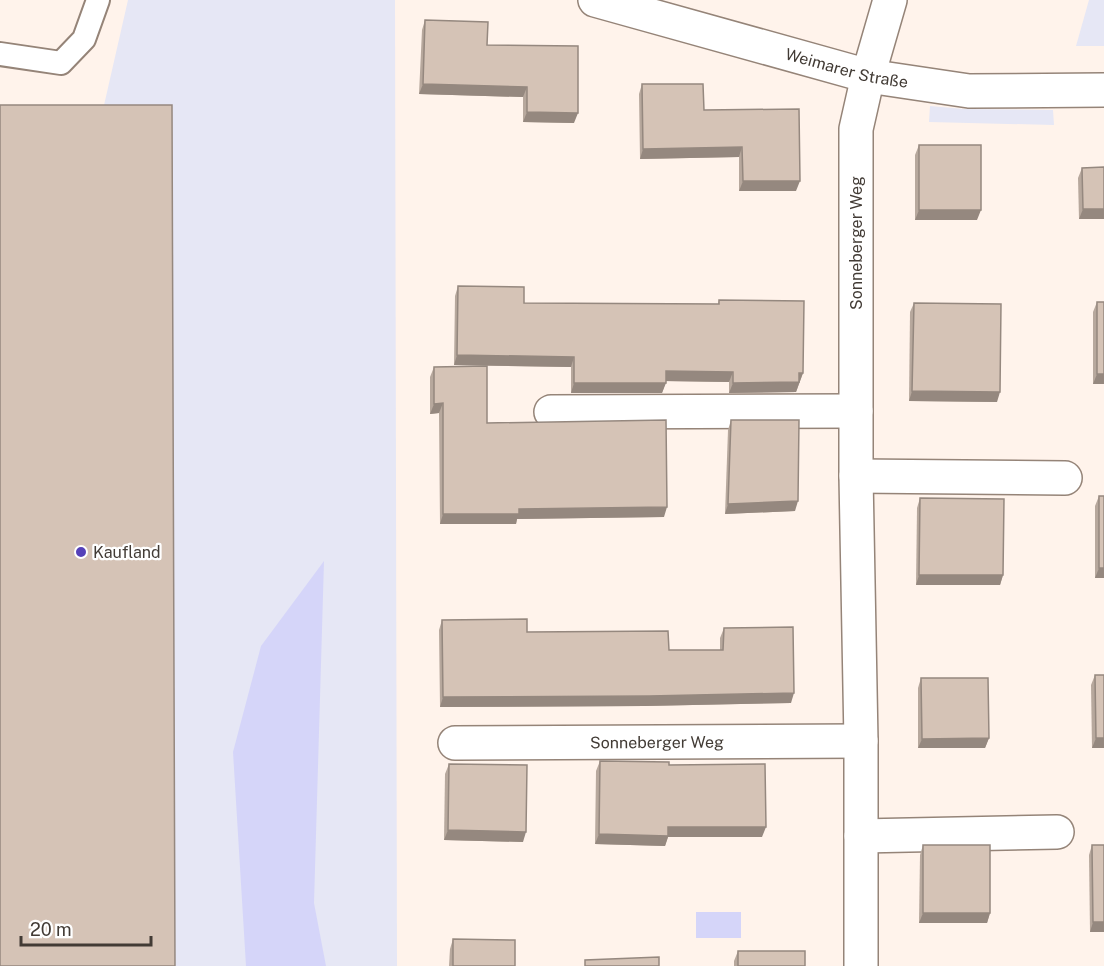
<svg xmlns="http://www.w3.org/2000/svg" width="1104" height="966" font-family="'Public Sans',sans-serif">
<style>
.green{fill:#e6e7f5}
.water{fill:#d5d5f9}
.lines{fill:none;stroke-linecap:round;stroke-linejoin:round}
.service-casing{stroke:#958478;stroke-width:26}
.minor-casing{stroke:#958478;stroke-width:36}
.service{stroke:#fff;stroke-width:22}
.minor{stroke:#fff;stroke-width:33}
.wall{fill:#b7a89d}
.shaded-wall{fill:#95887f}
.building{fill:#d5c3b6;stroke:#95887f;stroke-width:1.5}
.poi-dot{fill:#5541b9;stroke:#fff;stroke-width:2}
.labels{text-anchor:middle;stroke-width:4.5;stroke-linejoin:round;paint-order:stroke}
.street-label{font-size:16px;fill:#423b35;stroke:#fff}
.poi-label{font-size:16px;fill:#423b35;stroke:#fff;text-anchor:start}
</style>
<rect width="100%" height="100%" fill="#fff3eb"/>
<g class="green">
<path d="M128 0H395L397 966H163L102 114Z"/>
<path d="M1089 0H1104V46H1076Z"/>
<path d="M930 106 964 109 1053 110 1054 125 929 122Z"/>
</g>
<g class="water">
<path d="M324 561 314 903 326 966H246L233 752 261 646Z"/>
<rect x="696" y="912" width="45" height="26"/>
</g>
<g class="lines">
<g class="service-casing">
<path id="service" d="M0 54 61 63 84 39 98 0"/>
</g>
<g class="minor-casing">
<g id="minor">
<path id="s1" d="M595 0 868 76 969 91 1104 90"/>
<path d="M551 412 856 411"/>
<path d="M856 476 1065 478"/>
<path id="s2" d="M455 743 861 741"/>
<path d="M861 836 1057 832"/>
<path d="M861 966V741L856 476V129L868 76 890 0"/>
</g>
</g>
<use href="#service" class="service"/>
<use href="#minor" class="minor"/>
</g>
<g class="wall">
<path d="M425 20 487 45 574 123 523 122V97L419 94 422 30Z"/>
<path d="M642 84 704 110 796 191H739V157L640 159 639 94Z"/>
<path d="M919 145 977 220H915V155Z"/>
<path d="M1104 167V219H1079L1078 178 1082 168Z"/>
<path d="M458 286 524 303 718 304 719 300 803 373 796 392 729 393V382L666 381 662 393H571V367L454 365 455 296Z"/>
<path d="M1097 302 1104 384H1093V312Z"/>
<path d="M914 303 997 402 909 401 910 312Z"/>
<path d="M434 367 487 423 664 517 517 519 516 524H440L439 413 430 414V377Z"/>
<path d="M731 420 795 511 725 514 728 430Z"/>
<path d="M1099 496H1104V578H1095V506Z"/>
<path d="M920 498 1003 575 1000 585H916L917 508Z"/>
<path d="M442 620 527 632 669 650H720V638L724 628 791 703 645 706 440 707 439 630Z"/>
<path d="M1095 675 1104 748H1092L1091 685Z"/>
<path d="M921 678 989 738 985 748H918V688Z"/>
<path d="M600 761 669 765 762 837H668L665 846 595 844 596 771Z"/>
<path d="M449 764 523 842 444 840 445 774Z"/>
<path d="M923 845 990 913 987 923H919L920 855Z"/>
<path d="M1092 845 1104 932H1090L1089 855Z"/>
<path d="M453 939 515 966H449L450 949Z"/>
<path d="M738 951 805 966H734V961Z"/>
</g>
<g class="shaded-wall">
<path d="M423 84 527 87 523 97 419 94Z"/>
<path d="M527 112 578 113 574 123 523 122Z"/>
<path d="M742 147 739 157 640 159 643 149Z"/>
<path d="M743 181H800L796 191H739Z"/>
<path d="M1083 209H1104V219H1079Z"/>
<path d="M919 210H981L977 220H915Z"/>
<path d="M457 355 574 357 571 367 454 365Z"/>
<path d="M666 371 733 372 729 382 662 381Z"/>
<path d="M799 373H803L796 392 729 393 733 383Z"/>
<path d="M1097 374H1104V384H1093Z"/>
<path d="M574 383H666L662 393H571Z"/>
<path d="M912 391 1000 392 997 402 909 401Z"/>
<path d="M443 403 439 413 430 414 434 404Z"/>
<path d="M798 501 795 511 725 514 728 504Z"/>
<path d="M667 507 664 517 517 519 516 524H440L443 514 519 509Z"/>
<path d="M1099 568H1104V578H1095Z"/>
<path d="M919 575H1003L1000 585H916Z"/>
<path d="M794 693 791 703 645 706 440 707 443 697Z"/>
<path d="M989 738 985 748H918L922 739Z"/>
<path d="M1096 738H1104V748H1092Z"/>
<path d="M668 827H766L762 837H668L665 846 595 844 599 834Z"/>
<path d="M448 830 526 832 523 842 444 840Z"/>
<path d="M923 913H990L987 923H919Z"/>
<path d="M1093 922H1104V932H1090Z"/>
</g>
<g class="building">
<path d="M425 20 488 22 487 45 578 46V113L527 112V87L423 84Z"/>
<path d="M642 84H703L704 110 799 109 800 181H743L742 147 643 149Z"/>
<path d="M0 105H172L175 966H0Z"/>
<rect x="919" y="145" width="62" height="65"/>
<path d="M1104 167V209H1083L1082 168Z"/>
<path d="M458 286 524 287V303L719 304V300L804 301 803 373H799V382L733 383V372L666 371V383H574V357L457 355Z"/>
<rect x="1097" y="302" width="7" height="72"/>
<path d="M914 303 1001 304 1000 392 912 391Z"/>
<path d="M487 366V423L666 420 667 507 519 509V514H443V403L434 404V367Z"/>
<path d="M731 420H799L798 501 728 504Z"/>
<rect x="1099" y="496" width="5" height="72"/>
<path d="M920 498 1004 499 1003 575H919Z"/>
<path d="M527 619V632L668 631 669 650H723L724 628 793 627 794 693 649 696 443 697 442 620Z"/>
<path d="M1095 675H1104V738H1096Z"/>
<path d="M921 678H988L989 738 922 739Z"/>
<path d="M600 761 669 762V765L765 764 766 827H668V836L599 834Z"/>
<path d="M449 764 527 765 526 832 448 830Z"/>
<rect x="923" y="845" width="67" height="68"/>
<path d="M1092 845H1104V922H1093Z"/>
<path d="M453 939 515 940V966H453Z"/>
<rect x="738" y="951" width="67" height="15"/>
<path d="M659 957V966H585V960Z"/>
</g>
<circle class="poi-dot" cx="81" cy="552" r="6"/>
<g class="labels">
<g class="street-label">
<text dy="6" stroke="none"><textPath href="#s1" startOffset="261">Weimarer Straße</textPath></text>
<text transform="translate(856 243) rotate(-90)" y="6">Sonneberger Weg</text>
<text dy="6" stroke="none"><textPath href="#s2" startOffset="202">Sonneberger Weg</textPath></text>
</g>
<g class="poi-label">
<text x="93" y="558">Kaufland</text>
</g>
</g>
<path d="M21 936v9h130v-9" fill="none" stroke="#423b35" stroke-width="3"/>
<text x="30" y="936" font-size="18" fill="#423b35" stroke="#ffffff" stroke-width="4.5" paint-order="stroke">20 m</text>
</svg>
